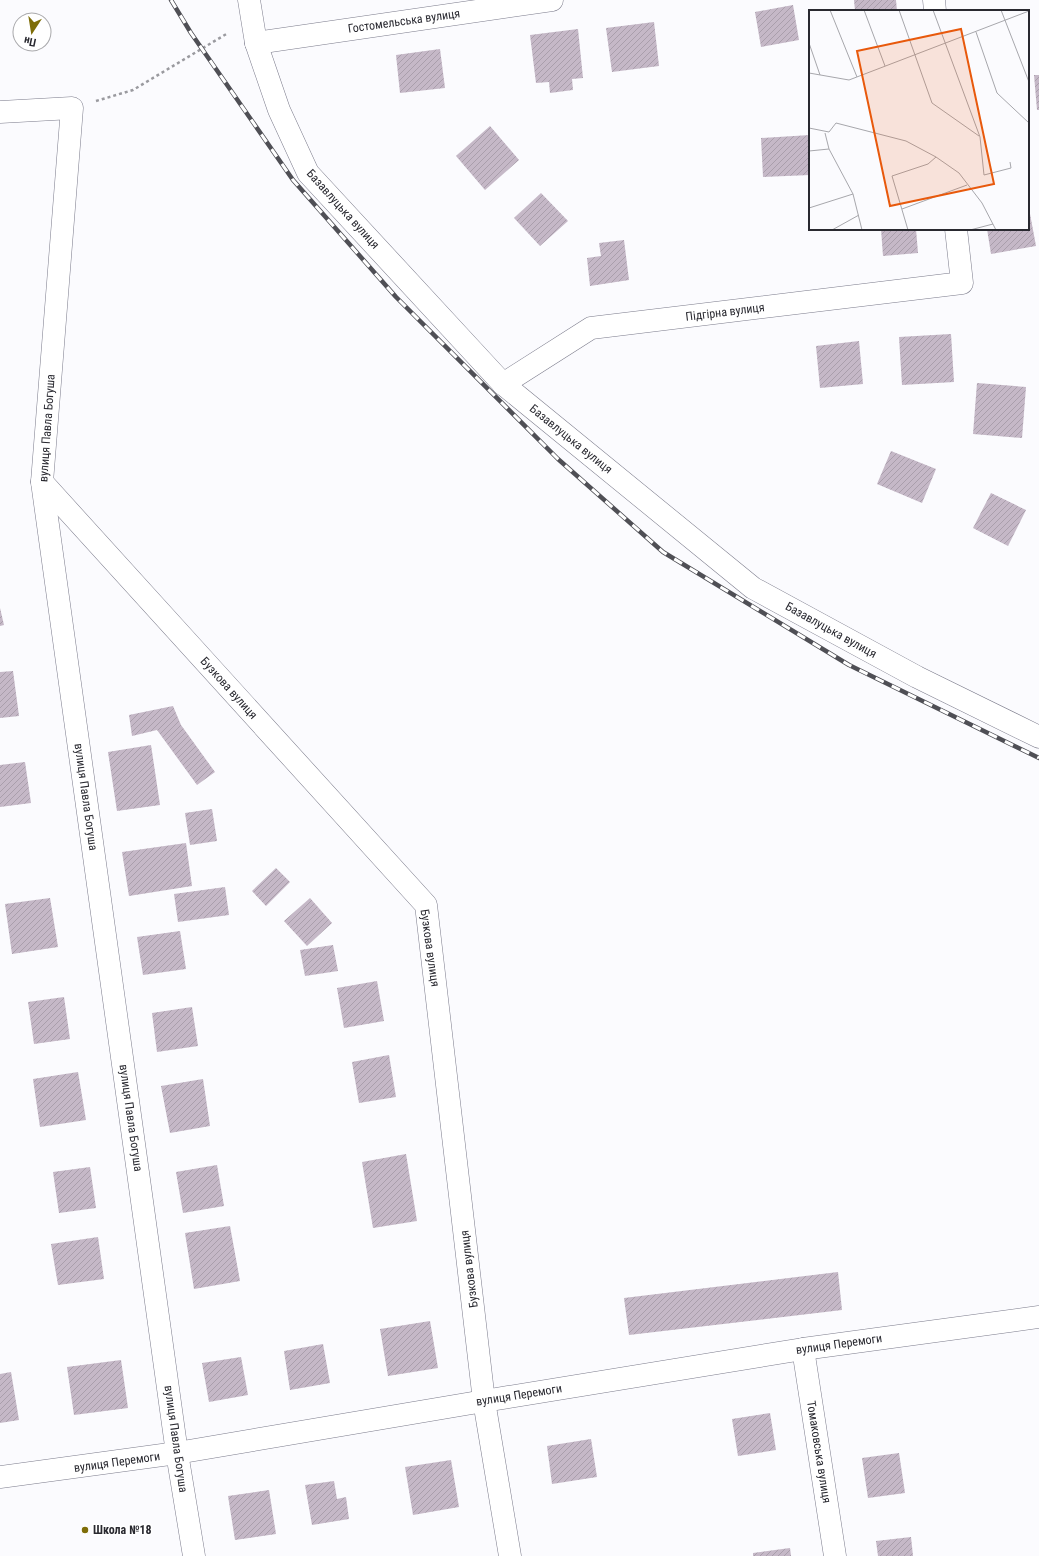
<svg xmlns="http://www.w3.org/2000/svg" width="1039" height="1556" font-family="'Roboto Condensed',sans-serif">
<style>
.building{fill:url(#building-hatch)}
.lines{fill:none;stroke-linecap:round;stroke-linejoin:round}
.minor-casing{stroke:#7b7b8b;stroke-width:23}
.path{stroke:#9a9a9f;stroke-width:2.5;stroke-dasharray:3 3;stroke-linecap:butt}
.minor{stroke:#fff;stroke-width:22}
.rail-casing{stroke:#4f4f55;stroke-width:4.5}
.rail{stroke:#fff;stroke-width:3;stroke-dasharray:9;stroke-linecap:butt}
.poi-dot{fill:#7e6d08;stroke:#fff;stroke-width:1.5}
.labels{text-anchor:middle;stroke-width:3;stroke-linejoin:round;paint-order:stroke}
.street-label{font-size:12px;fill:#292930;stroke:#fff}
.poi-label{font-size:12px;font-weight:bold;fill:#292930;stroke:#fff;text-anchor:start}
.inset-road{fill:none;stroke:#a7a7ac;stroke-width:1}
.view{fill:#e8590c;fill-opacity:0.15;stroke:#e8590c;stroke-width:2}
.inset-edge{fill:none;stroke:#292930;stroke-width:2}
</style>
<defs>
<pattern id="building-hatch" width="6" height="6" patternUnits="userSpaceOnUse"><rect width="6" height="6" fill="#c5b8c7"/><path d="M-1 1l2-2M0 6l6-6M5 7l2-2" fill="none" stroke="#a99eab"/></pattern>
</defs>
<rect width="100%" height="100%" fill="#fbfbfe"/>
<g class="building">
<path d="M854 0H896L897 11H855Z"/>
<path d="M793 5 799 40 761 47 755 12Z"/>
<path d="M654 22 659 66 612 72 606 28Z"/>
<path d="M578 29 583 78 572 79 573 90 550 93 549 82 536 83 530 35Z"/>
<path d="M440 49 445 88 400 93 396 55Z"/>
<path d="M1034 75H1039V110H1037Z"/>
<path d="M490 126 519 160 485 190 456 156Z"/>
<path d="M810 135V175L763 177 761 138Z"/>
<path d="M541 193 568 221 540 246 514 218Z"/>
<path d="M1028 203 1036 246 991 254 987 229H1028Z"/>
<path d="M881 229H916L918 253 883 256Z"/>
<path d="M624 240 629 280 590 286 587 258 601 256 599 243Z"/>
<path d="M951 334 954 382 902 385 899 337Z"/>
<path d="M859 341 863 384 820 388 816 346Z"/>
<path d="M977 383 1026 387 1022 438 973 434Z"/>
<path d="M891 451 936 469 922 503 877 484Z"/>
<path d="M991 493 1026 510 1008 546 973 528Z"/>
<path d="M0 608 4 625 0 626Z"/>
<path d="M13 671 19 716 0 718V672Z"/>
<path d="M173 706 181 725 215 772 197 785 157 730 132 736 129 715Z"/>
<path d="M151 745 160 805 117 811 108 752Z"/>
<path d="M25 762 31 803 0 807V765Z"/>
<path d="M212 809 217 841 190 845 185 813Z"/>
<path d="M186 843 192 886 129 896 122 852Z"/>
<path d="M276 868 290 882 266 906 252 891Z"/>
<path d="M225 887 229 915 178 922 174 894Z"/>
<path d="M50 898 58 947 12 954 5 904Z"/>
<path d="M310 898 332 923 307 946 284 921Z"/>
<path d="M180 931 186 969 143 975 137 937Z"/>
<path d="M333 945 338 971 305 976 300 950Z"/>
<path d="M377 981 384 1021 344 1028 337 988Z"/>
<path d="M64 997 70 1039 34 1044 28 1002Z"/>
<path d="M192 1007 198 1046 157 1052 152 1013Z"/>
<path d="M389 1055 396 1097 359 1103 352 1062Z"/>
<path d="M78 1072 86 1120 40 1127 33 1079Z"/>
<path d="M203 1079 210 1126 170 1133 161 1086Z"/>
<path d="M406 1154 417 1221 373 1228 362 1162Z"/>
<path d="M217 1165 224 1206 183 1213 176 1172Z"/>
<path d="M90 1167 96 1208 59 1213 53 1172Z"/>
<path d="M230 1226 240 1281 194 1289 185 1233Z"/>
<path d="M98 1237 104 1279 58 1285 51 1244Z"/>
<path d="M838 1272 842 1310 629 1335 624 1298Z"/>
<path d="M430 1321 438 1368 388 1376 380 1329Z"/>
<path d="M323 1344 330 1383 290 1390 284 1351Z"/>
<path d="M241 1357 248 1395 209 1402 202 1363Z"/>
<path d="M121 1360 128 1408 74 1415 67 1367Z"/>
<path d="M11 1372 19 1420 0 1423V1374Z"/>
<path d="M770 1413 776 1450 738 1456 732 1419Z"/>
<path d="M591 1439 597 1477 552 1484 547 1446Z"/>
<path d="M899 1453 905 1493 868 1498 862 1458Z"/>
<path d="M451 1460 459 1507 413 1515 405 1467Z"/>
<path d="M334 1481 337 1499 346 1497 349 1519 312 1525 305 1485Z"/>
<path d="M269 1490 276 1534 235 1540 228 1496Z"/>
<path d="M911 1537 913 1556H878L876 1541Z"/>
<path d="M790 1548 791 1556H753V1553Z"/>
</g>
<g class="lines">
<g class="minor-casing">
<g id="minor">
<path d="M249 0 256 43 279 110 308 173 503 384 753 588 917 677 1039 737"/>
<path d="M934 0 935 11"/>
<path d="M256 43 552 0"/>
<path d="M0 112 72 108 42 482 177 1453 194 1556"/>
<path d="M503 384 591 328 962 283 956 229"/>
<path d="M42 482 426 905 484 1401 510 1556"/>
<path d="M803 1349 835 1556"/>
<path d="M0 1477 177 1453 484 1401 803 1349 1039 1317"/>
</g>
</g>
<path class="path" d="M96 101 133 90 228 33"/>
<use href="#minor" class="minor"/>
<g class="rail-casing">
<path id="rail" d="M171 0 191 33 293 180 396 297 558 459 663 552 849 665 1039 758"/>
</g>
<use href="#rail" class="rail"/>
</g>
<circle class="poi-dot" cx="85" cy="1530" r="4"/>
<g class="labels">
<g class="street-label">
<text transform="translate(404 21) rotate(-8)" y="4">Гостомельська вулиця</text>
<text transform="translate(343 209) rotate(48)" y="4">Базавлуцька вулиця</text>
<text transform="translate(725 312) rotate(-7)" y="4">Підгірна вулиця</text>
<text transform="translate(47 428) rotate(-86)" y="4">вулиця Павла Богуша</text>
<text transform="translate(571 439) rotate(39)" y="4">Базавлуцька вулиця</text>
<text transform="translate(831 630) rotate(29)" y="4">Базавлуцька вулиця</text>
<text transform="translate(229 688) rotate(48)" y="4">Бузкова вулиця</text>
<text transform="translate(86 797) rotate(82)" y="4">вулиця Павла Богуша</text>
<text transform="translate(430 948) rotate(82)" y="4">Бузкова вулиця</text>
<text transform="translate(131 1118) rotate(82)" y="4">вулиця Павла Богуша</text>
<text transform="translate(469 1269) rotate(-97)" y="4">Бузкова вулиця</text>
<text transform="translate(839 1344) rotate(-8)" y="4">вулиця Перемоги</text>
<text transform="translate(519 1395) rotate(-9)" y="4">вулиця Перемоги</text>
<text transform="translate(176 1439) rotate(82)" y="4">вулиця Павла Богуша</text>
<text transform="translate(819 1452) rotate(81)" y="4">Томаковська вулиця</text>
<text transform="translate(117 1462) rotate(-8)" y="4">вулиця Перемоги</text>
</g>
<g class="poi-label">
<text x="93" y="1534">Школа №18</text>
</g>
</g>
<g transform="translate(809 10)">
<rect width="220" height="220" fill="#fbfbfe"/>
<path class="inset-road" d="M21 0 48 67M55 0 76 56M90 0 123 93 170 126M124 0 171 127 175 165 202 158 201 152M192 0 220 72M167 22 188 83 220 113M0 33 11 65M0 63 40 70 220 1M0 118 20 122 27 113 97 131 127 147 150 163 173 193 187 220M16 123 20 139 44 184 53 220M0 141 20 139M0 198 44 184M93 199 158 175M23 220 50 205M99 220 83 166 119 154 127 147M161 220 184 214"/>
<path class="view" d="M152 19 185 174 81 196 48 41Z"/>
<rect width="220" height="220" class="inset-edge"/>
</g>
<g transform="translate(32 32) rotate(192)"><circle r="19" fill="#ffffff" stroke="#a9a9ac"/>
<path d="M0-3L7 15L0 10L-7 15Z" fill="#7e6d08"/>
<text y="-6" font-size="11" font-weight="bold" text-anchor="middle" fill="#292930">Пн</text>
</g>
</svg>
